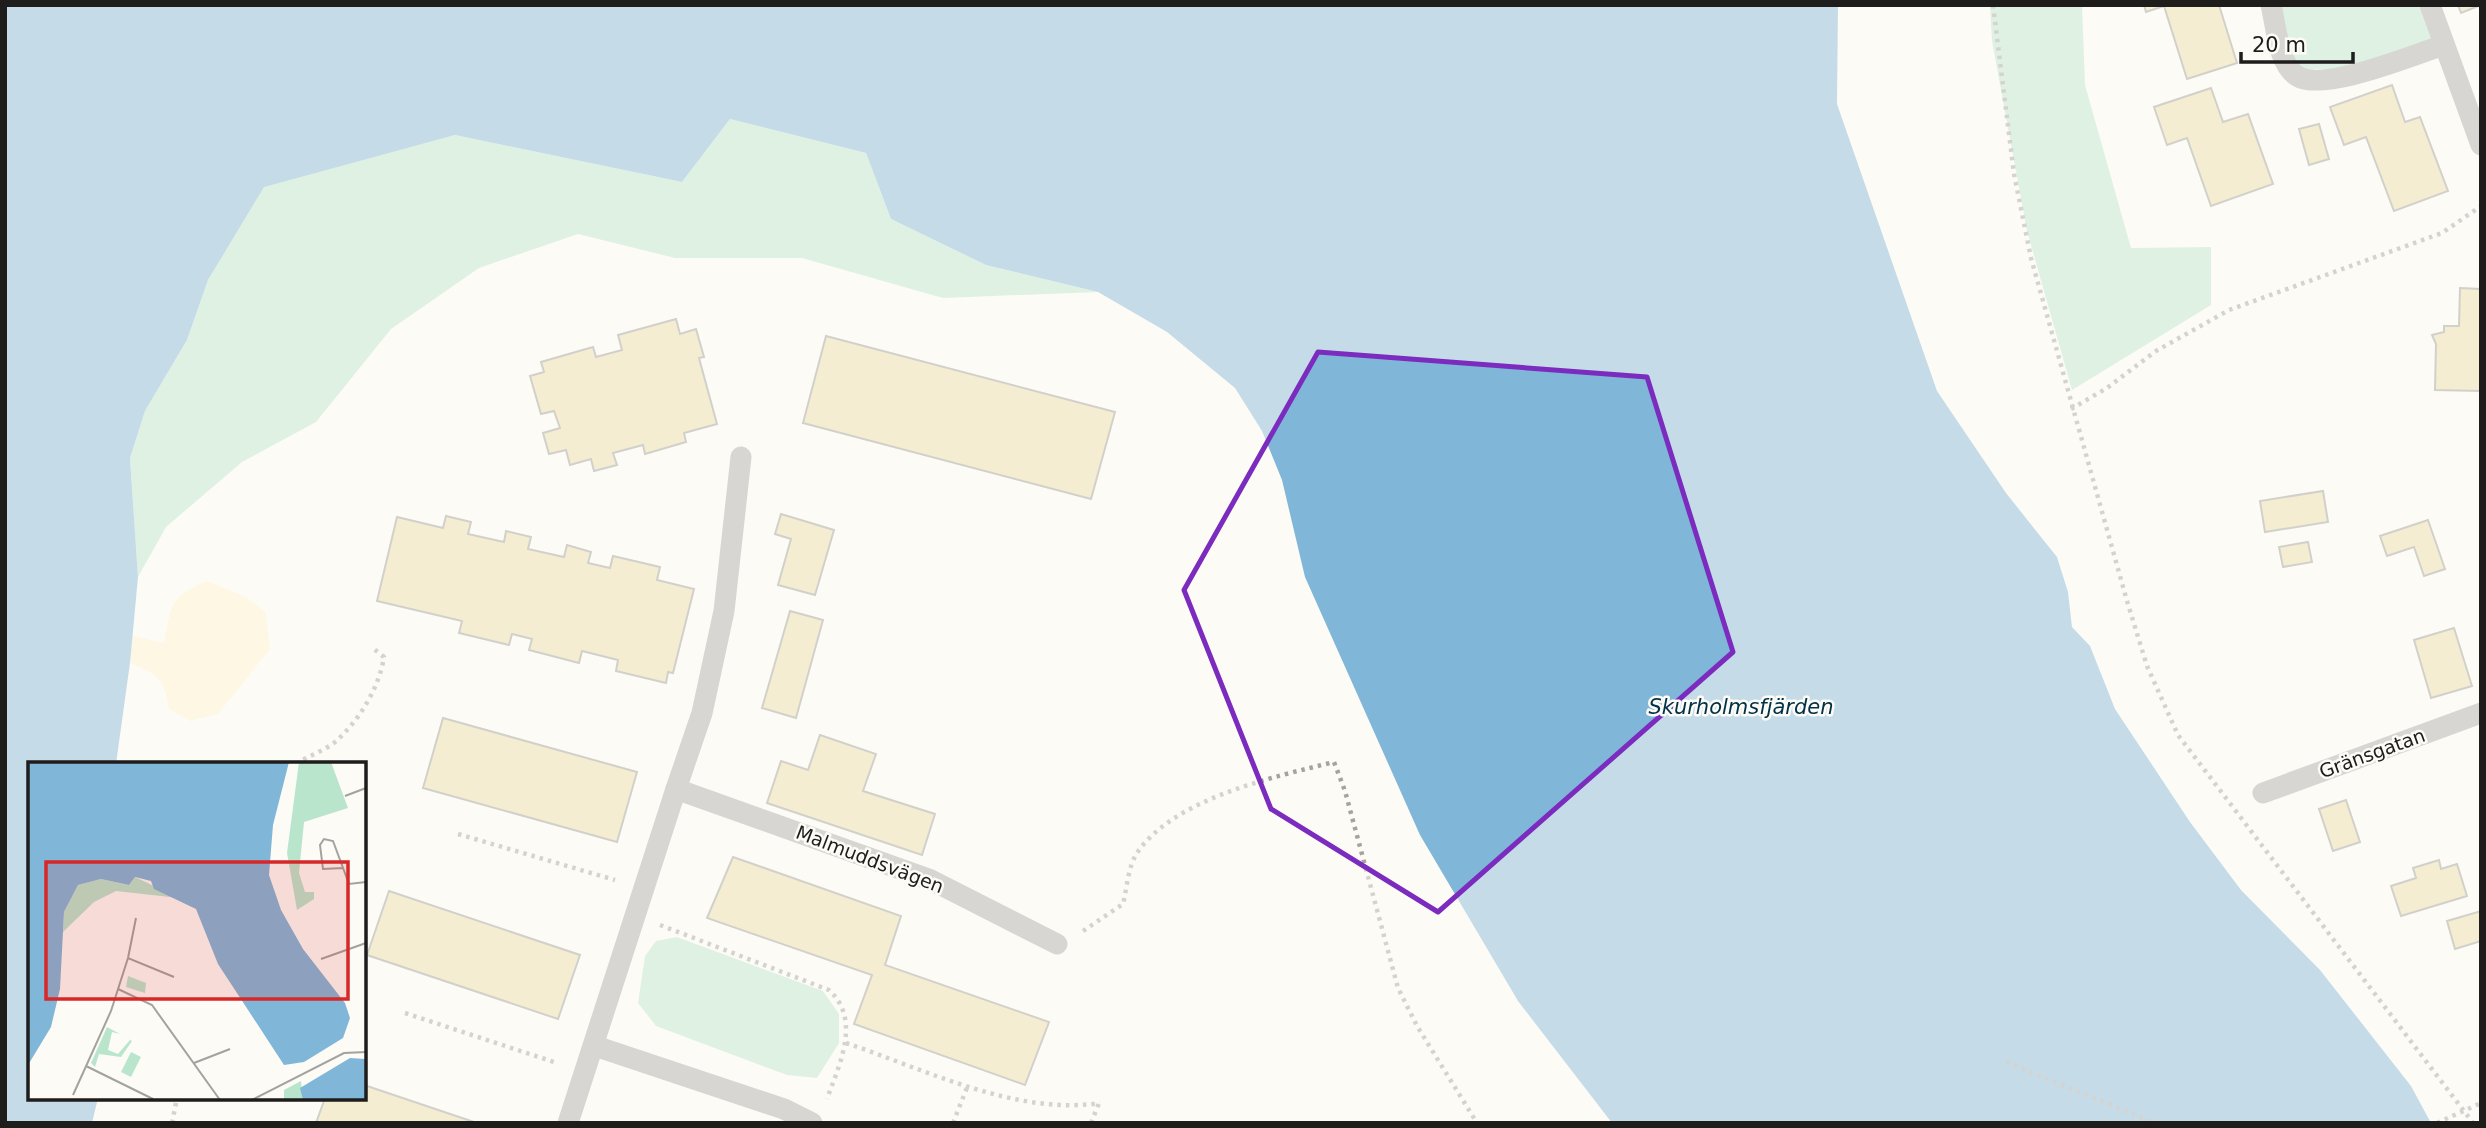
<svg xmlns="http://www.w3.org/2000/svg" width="2486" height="1128" font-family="'DejaVu Sans',sans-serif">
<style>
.green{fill:#bae5cd}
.sand{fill:#fcf2cc}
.water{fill:#80b6d8}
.building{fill:#ebdca4;stroke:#9d9c97;stroke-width:2}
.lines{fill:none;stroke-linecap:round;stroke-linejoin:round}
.path{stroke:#a5a3a0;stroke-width:4.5;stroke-dasharray:3.5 5;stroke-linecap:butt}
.street{stroke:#a8a8a6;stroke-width:21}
.marked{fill:none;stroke:#7b2cbf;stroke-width:5;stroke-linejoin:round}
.labels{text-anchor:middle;stroke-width:5;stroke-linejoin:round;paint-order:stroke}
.street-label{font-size:19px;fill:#1e1d1c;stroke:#fdfbf6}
.water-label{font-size:21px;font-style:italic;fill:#013148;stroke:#fdfbf6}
.inset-road{fill:none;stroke:#a4a29f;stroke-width:2}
.view{fill:#d62828;fill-opacity:0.15;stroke:#d62828;stroke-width:3.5}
.inset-edge{fill:none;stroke:#1e1d1c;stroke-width:3.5}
</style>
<rect width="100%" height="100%" fill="#fdfbf6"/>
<g class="green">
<path d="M1990 5H2082L2085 85 2131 248 2211 247V305L2072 390 2027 231 1992 41Z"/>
<path d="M2274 5H2431L2445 45 2370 68 2296 70Z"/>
<path d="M730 119 866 153 891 219 986 265 1098 292 943 298 802 258H675L578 234 479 268 391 329 316 422 242 462 166 527 138 577 130 458 145 411 187 340 208 280 264 186 455 135 682 182Z"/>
<path d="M677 937 823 991 839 1014V1043L817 1078 787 1075 656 1026 638 1003 645 956 656 941Z"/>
</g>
<path class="sand" d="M207 581 246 597 265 611 270 649 218 714 190 721 169 709C164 678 159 675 130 663L132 636 164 643C172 605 168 598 207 581Z"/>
<path class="water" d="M5 5H1838L1837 104 1937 391 2006 493 2057 557 2068 592 2072 627 2090 646 2115 709 2190 822 2241 890 2320 970 2411 1086 2431 1123H1612L1518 1001 1420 835 1305 577 1282 480 1262 431 1235 388 1167 332 1098 292 986 265 891 219 866 153 730 119 682 182 455 135 264 187 208 280 187 340 145 411 130 458 138 577 130 663 116 764H30V1098H98L92 1123H5Z"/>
<g class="building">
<path d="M2144 5H2219L2237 63 2187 79 2164 6 2146 12Z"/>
<path d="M2458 5H2481L2461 13Z"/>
<path d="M2392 85 2405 122 2420 117 2448 191 2394 211 2366 137 2344 145 2330 107Z"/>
<path d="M2211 88 2223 122 2248 114 2273 184 2211 206 2187 138 2167 145 2154 107Z"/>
<path d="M2319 124 2329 159 2309 165 2299 129Z"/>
<path d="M2460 288 2481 289V391L2435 390 2436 344 2432 335 2444 332V326H2459Z"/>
<path d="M676 319 680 334 696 329 704 357 699 358 717 424 684 433 686 442 645 454 643 445 613 453 617 465 594 471 591 459 570 465 566 450 549 454 543 433 560 428 554 411 541 414 530 376 544 372 541 362 593 347 596 357 622 350 618 335Z"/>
<path d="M826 336 1115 412 1091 499 803 423Z"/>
<path d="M2323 491 2328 522 2265 532 2260 501Z"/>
<path d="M781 514 834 530 815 595 778 585 791 539 775 534Z"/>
<path d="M446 516 471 522 468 534 504 542 506 531 531 537 528 549 564 557 567 545 591 552 588 563 610 568 613 556 660 567 657 580 694 589 673 673 668 672 666 683 616 671 618 660 582 651 579 663 529 650 532 639 512 634 509 645 459 633 462 621 377 601 397 517 443 528Z"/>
<path d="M2428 520 2445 569 2424 576 2414 547 2387 556 2380 536Z"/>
<path d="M2308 542 2312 562 2283 567 2279 547Z"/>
<path d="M790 611 823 620 796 718 762 708Z"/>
<path d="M2454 628 2472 686 2431 698 2414 640Z"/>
<path d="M443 718 637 772 617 842 423 788Z"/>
<path d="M820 735 876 754 863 791 935 814 922 855 767 803 781 761 808 770Z"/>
<path d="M2346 800 2360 842 2333 851 2319 809Z"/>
<path d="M733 857 901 916 885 965 1049 1022 1025 1085 854 1024 872 975 707 918Z"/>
<path d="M2439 860 2441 869 2457 864 2467 896 2401 916 2391 886 2416 878 2413 868Z"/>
<path d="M389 891 580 955 558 1019 367 955Z"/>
<path d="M2481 911V941L2455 949 2447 921Z"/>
<path d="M364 1085 477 1123H316L325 1098H364Z"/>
</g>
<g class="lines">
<g class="path">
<path d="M1993 5 2014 174 2031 258 2127 601 2147 666 2178 735 2473 1123"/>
<path d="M2071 409 2107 388 2156 351 2229 310 2442 233 2481 206"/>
<path d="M296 764C308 756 324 751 335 742 359 721 379 688 384 657L374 649"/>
<path d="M458 834 615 880"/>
<path d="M660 925 829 990C862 1020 839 1065 827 1099"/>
<path d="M1083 931 1123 904C1127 888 1128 867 1137 853 1174 798 1274 777 1334 762L1345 791 1398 988 1417 1026 1477 1123"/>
<path d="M405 1013 557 1063"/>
<path d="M846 1043C924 1069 1017 1116 1100 1103"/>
<path d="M2006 1062 2155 1123"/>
<path d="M172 1123 177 1098"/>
<path d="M953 1123 968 1085"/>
<path d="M1091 1123 1099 1103"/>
<path d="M2437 1123 2481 1103"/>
</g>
<g class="street">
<path d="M2271 5C2276 25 2278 64 2297 76 2323 93 2415 54 2444 45"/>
<path d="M2430 5 2481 145"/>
<path d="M676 789 702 713 724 611 741 457"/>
<path d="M2263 793 2481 713"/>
<path d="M595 1046 784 1109 812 1123"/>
<path d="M568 1123 676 789 931 880 1057 944"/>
</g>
</g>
<path d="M0 0H2486V1128H0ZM1318 352 1647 377 1733 652 1438 912 1271 809 1184 590Z" fill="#fdfbf6" fill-opacity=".55" fill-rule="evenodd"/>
<path class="marked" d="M1318 352 1647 377 1733 652 1438 912 1271 809 1184 590Z"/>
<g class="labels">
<g class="street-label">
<text transform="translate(2372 753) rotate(-20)" y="7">Gränsgatan</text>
<text transform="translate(870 859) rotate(21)" y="7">Malmuddsvägen</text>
</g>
<g class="water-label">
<text x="1741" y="714">Skurholmsfjärden</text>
</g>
</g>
<g transform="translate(28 762)">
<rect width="338" height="338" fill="#fdfbf6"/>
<path d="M271 0H303L320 46 276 60 271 111 277 130H286V137L269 148 259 91ZM107 115 151 136 88 129 66 140 35 170 36 150 50 123 73 117 101 123ZM100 214 118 221 117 231 98 225ZM79 265 92 272 84 270 80 288 90 292 102 278 97 275 104 279 93 295 71 292 67 305 63 301ZM103 290 113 295 103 315 93 310ZM273 319 275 338H256V328Z" fill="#bae5cd"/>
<path d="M0 0H261L245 63 241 113 253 148 275 187 317 241 322 256 315 276 276 300 256 303 190 202 168 147 126 127 123 119 107 115 101 123 73 117 50 123 36 150 32 227 23 265 0 303ZM322 296 338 297V338H275L272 326Z" fill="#80b6d8"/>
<path class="inset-road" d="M317 34 338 26M315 106 295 107 292 83 296 77 305 79 321 122 338 120M100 196 108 156M293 197 338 181M90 227 124 243 192 338M166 301 202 287M58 304 125 337M45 333 83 249 100 196 146 215M224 338 316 291 338 290"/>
<path class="view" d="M18 100H320V237H18Z"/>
<rect width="338" height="338" class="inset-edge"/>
</g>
<rect width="2486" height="1128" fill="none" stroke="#1e1d1c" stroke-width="14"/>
<path d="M2241 52v10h112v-10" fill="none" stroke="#1e1d1c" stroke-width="3.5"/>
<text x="2252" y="52" font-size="21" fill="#1e1d1c" stroke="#fdfbf6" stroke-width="5" paint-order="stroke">20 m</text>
</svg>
